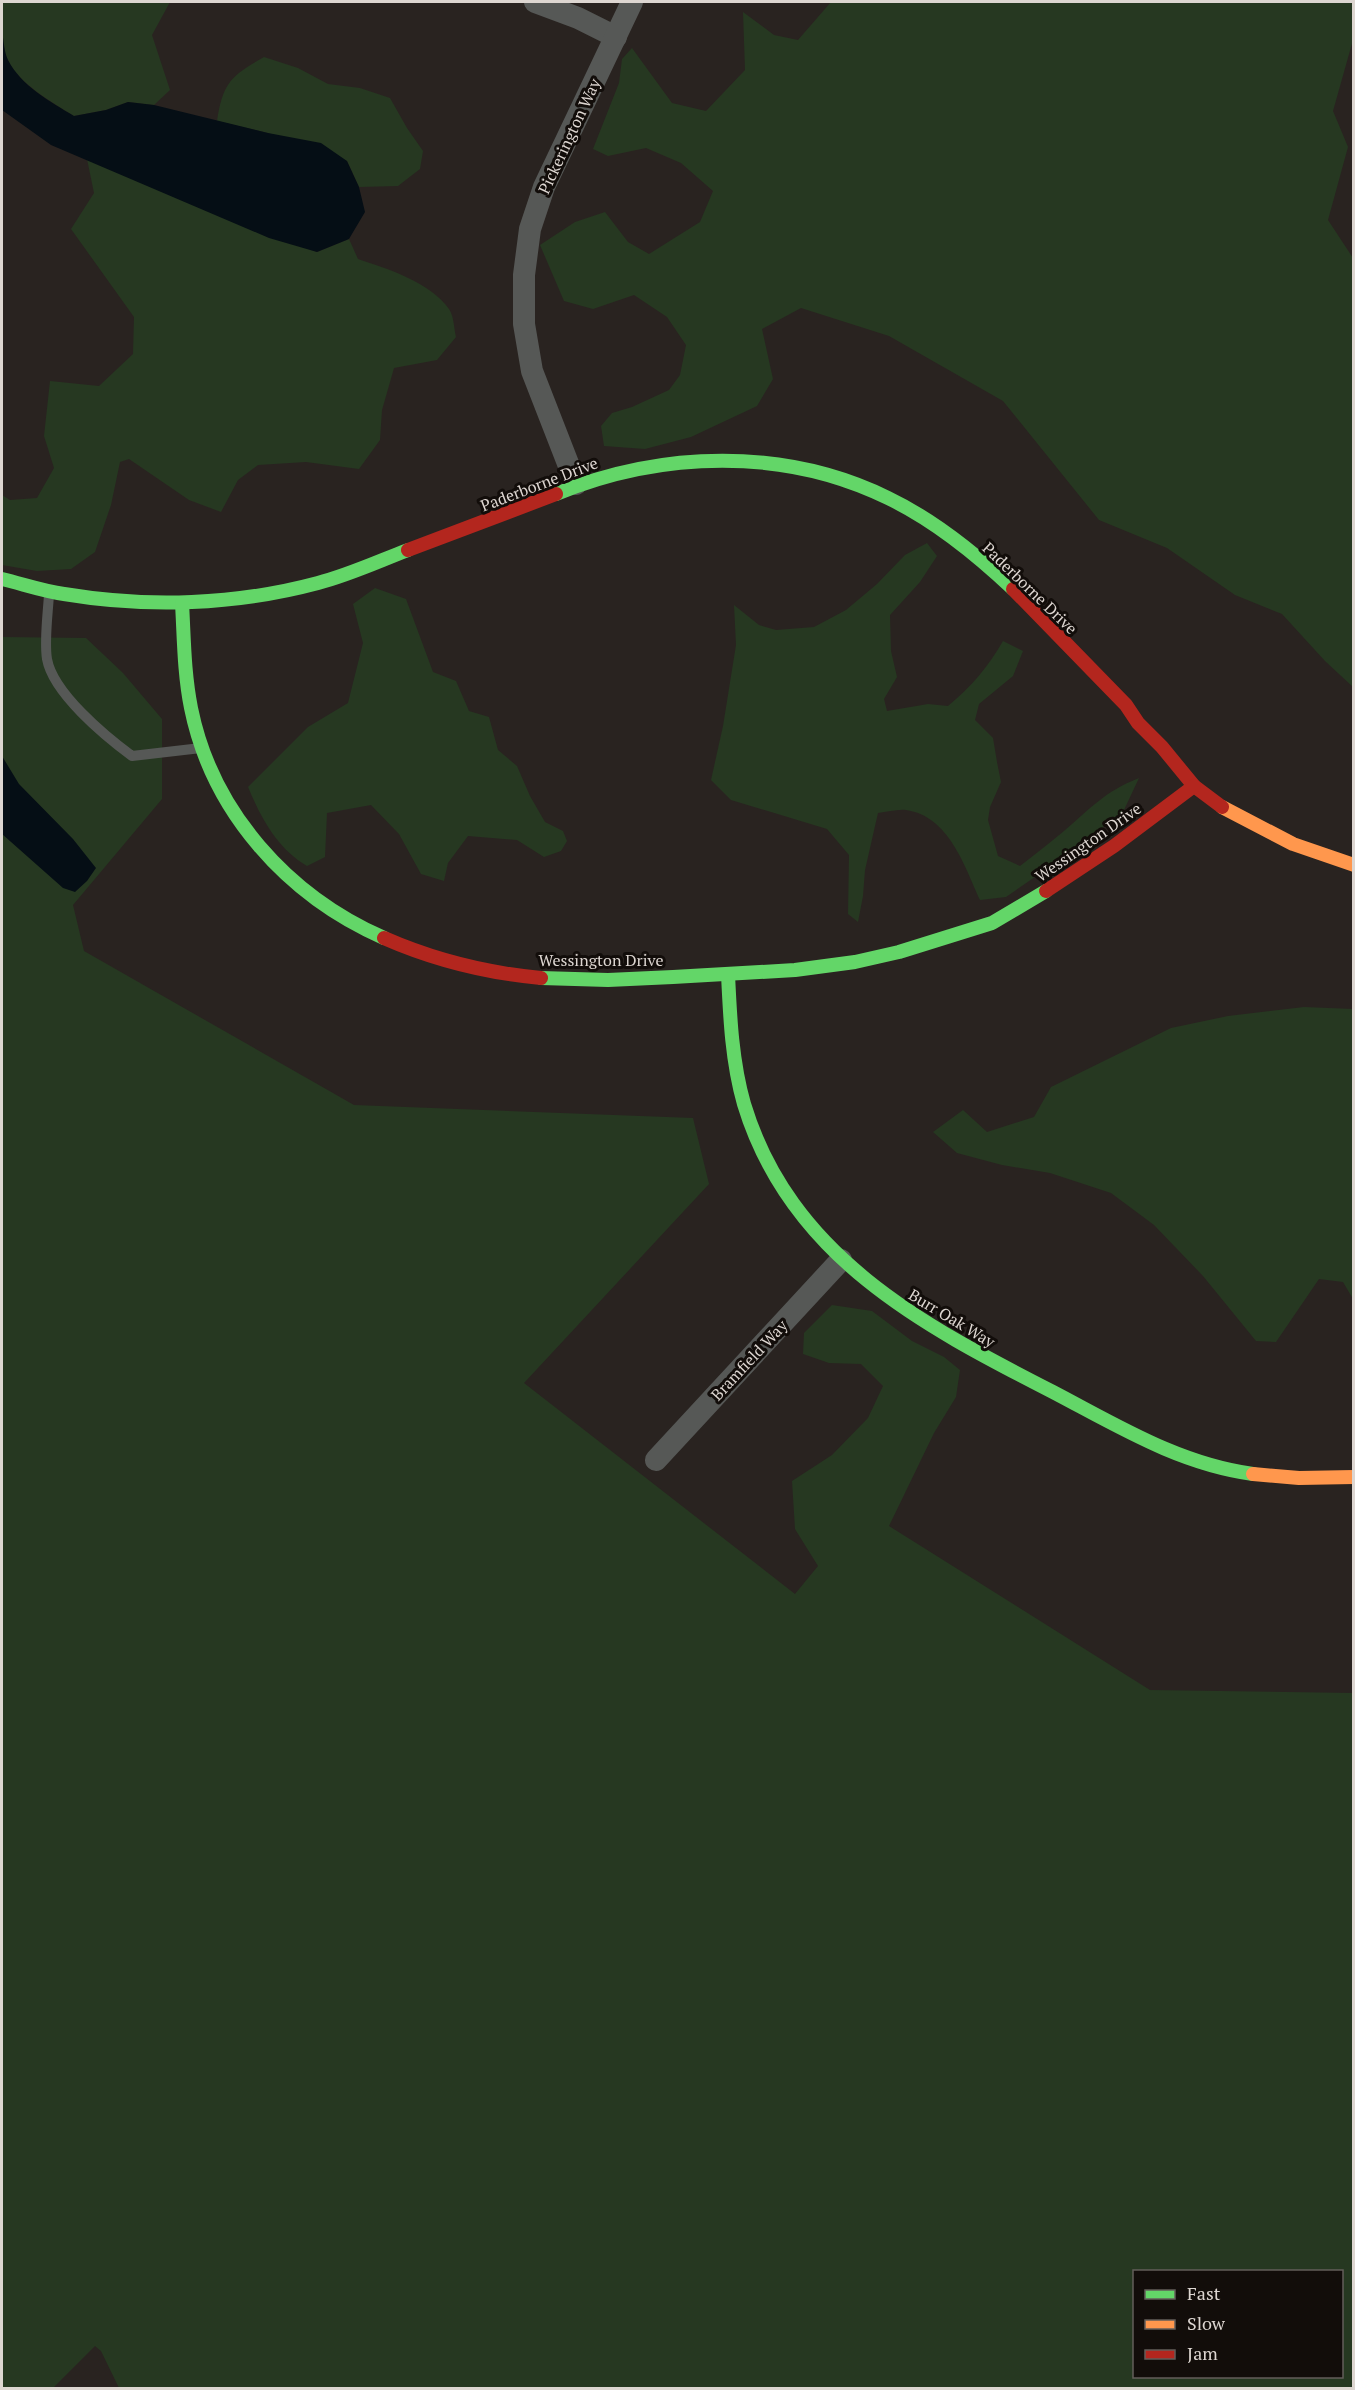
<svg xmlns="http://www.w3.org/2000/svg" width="1355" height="2390" font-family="'PT Serif',serif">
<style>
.green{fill:#263821;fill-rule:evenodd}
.water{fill:#050e15}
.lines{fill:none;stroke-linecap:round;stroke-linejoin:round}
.lane{stroke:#565856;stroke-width:10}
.street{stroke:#565856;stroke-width:22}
.fast{stroke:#63d668;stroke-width:14}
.slow{stroke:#ff974d;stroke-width:14}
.jam{stroke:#b3261e;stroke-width:14}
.labels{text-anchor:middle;stroke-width:6;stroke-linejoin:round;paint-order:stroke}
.street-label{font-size:16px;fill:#ddd6d1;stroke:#120d0a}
</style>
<rect width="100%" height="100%" fill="#292320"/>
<g class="green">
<path d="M2 2H170L152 35 170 90 154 105 128 102 106 110 74 116C53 103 16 82 7 58 0 40 2 20 2 2Z"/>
<path d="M831 2H1353V40L1333 111 1348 147 1328 220 1353 258V687L1325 661 1282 614 1235 595 1167 548 1099 520 1003 401 889 336 801 308 762 329 773 379 757 406 691 437 645 449 604 446 601 426 612 413 632 407 669 390 680 375 686 345 667 317 634 295 593 309 564 301 540 245 575 222 605 212 628 242 649 254 700 222 713 191 681 163 646 148 608 156 593 149 619 83 622 59 632 48 672 103 706 111 745 70 743 12 774 35 798 40Z"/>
<path d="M264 57 298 68 328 84 360 88 390 98 407 128 423 151 420 169 398 186 359 187 347 161 268 133 217 121C223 82 231 76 264 57Z"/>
<path d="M87 159 177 198 317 252 349 239 358 259C388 269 430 282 449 309 454 316 454 329 456 337L437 360 394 368 382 410 380 440 359 469 306 462 258 465 238 480 221 512 189 500 129 459 120 462 111 505 95 552 71 569 37 571 2 565V495L10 500 37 498 54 468 44 436 50 381 99 386 133 354 134 317 71 229 94 193Z"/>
<path d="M927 543 937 556 920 582 890 615 891 651 897 677 884 699 887 711 928 704 948 706C971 687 988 667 1003 641L1023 651 1013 676 979 704 975 720 993 738 997 762 1001 782 990 807 988 820 998 856 1020 866C1035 854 1050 843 1064 831 1091 808 1104 792 1139 778L1124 810 1080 846 1006 897 980 900C965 867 949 816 906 810 898 809 887 812 878 813L865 870 863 896 858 922 848 914 849 855 827 829 731 800 711 780 723 726 736 645 734 605 759 625 776 630 814 627 846 610 877 584 905 555Z"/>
<path d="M375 588 406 599 433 672 456 681 469 711 489 717 498 750 517 766 530 796 545 822 563 831 567 841 561 851 544 857 517 840 468 836 448 863 444 881 421 874 399 834 371 805 327 813 325 857 307 866C277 848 261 818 248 787L308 727 348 703 363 643 353 604Z"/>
<path d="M2 637 86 638 123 673 162 719V799L73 905 84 951 354 1105 693 1118 709 1184 524 1383 795 1594 818 1566 795 1529 792 1481 832 1455 868 1418 883 1386 861 1364 829 1363 803 1354 804 1333 832 1305 872 1311 912 1341 944 1357 960 1370 956 1397 934 1433 889 1526 1150 1690 1353 1693 1354 2388H119L101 2351 95 2346 53 2388H2ZM1134 2272H1342V2376H1134Z"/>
<path d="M1304 1007 1353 1009V1299L1343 1282 1319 1279 1276 1342 1256 1341 1203 1276 1154 1225 1111 1193 1050 1173 1002 1165 957 1153 933 1132 963 1110 987 1132 1034 1117 1051 1087 1171 1028 1228 1016Z"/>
</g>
<g class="water">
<path d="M2 32C4 41 4 52 8 60 21 86 51 102 74 116L106 110 128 102 154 105 268 133 321 143 347 161 359 187 365 212 349 239 317 252 269 238 51 145 2 110Z"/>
<path d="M2 756 19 784 73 839 96 868 87 881 75 892 63 888 2 834Z"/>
</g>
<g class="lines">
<path class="lane" d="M49 594C48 613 44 641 47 659 53 693 105 736 132 756L201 748"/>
<g class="street">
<path d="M535 2 578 18 616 37"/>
<path d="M576 484 532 371 524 324V275L530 229 544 187 632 2"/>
<path d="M656 1460 841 1260"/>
</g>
<g class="fast">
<path d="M556 494C661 451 784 447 888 498 934 520 976 554 1013 589"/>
<path d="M2 579C23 584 43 591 64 594 148 608 236 605 318 583 349 575 379 561 408 550"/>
<path d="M182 603C184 638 184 673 191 708 212 812 288 896 384 938"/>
<path d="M728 974C730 1018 732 1062 744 1104 790 1256 922 1325 1053 1392 1118 1426 1179 1464 1253 1474"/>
<path d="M541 978 608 980 673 977 795 970 855 962 899 952 992 923 1046 891"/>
</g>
<g class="slow">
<path d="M1222 807 1293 844 1354 865"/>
<path d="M1253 1474 1299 1478 1354 1477"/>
</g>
<g class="jam">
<path d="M408 550 556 494"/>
<path d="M1013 589 1126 705 1138 723 1162 747 1194 786 1222 807"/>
<path d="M1046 891 1114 846 1194 786"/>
<path d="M384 938C434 960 487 973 541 978"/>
</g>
</g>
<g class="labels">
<g class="street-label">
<text transform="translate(569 136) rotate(-65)" y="6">Pickerington Way</text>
<text transform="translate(539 484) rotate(-21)" y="6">Paderborne Drive</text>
<text transform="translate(1030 588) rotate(44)" y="6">Paderborne Drive</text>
<text transform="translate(1088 842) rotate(-35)" y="6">Wessington Drive</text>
<text x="601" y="966">Wessington Drive</text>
<text transform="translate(952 1318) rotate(31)" y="6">Burr Oak Way</text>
<text transform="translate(749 1360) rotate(-47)" y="6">Bramfield Way</text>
</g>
</g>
<rect width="1355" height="2390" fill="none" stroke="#ddd6d1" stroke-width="6"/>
<rect x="1133" y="2270" width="210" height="108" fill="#120d0a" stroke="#635d5a" stroke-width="1.5"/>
<rect x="1145" y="2290" width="30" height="9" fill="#63d668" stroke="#635d5a" stroke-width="1.5"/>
<text x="1187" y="2300" font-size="18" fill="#ddd6d1">Fast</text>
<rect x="1145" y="2320" width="30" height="9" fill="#ff974d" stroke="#635d5a" stroke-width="1.5"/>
<text x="1187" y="2330" font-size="18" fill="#ddd6d1">Slow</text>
<rect x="1145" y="2350" width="30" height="9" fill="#b3261e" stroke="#635d5a" stroke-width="1.5"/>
<text x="1187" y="2360" font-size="18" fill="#ddd6d1">Jam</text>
</svg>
